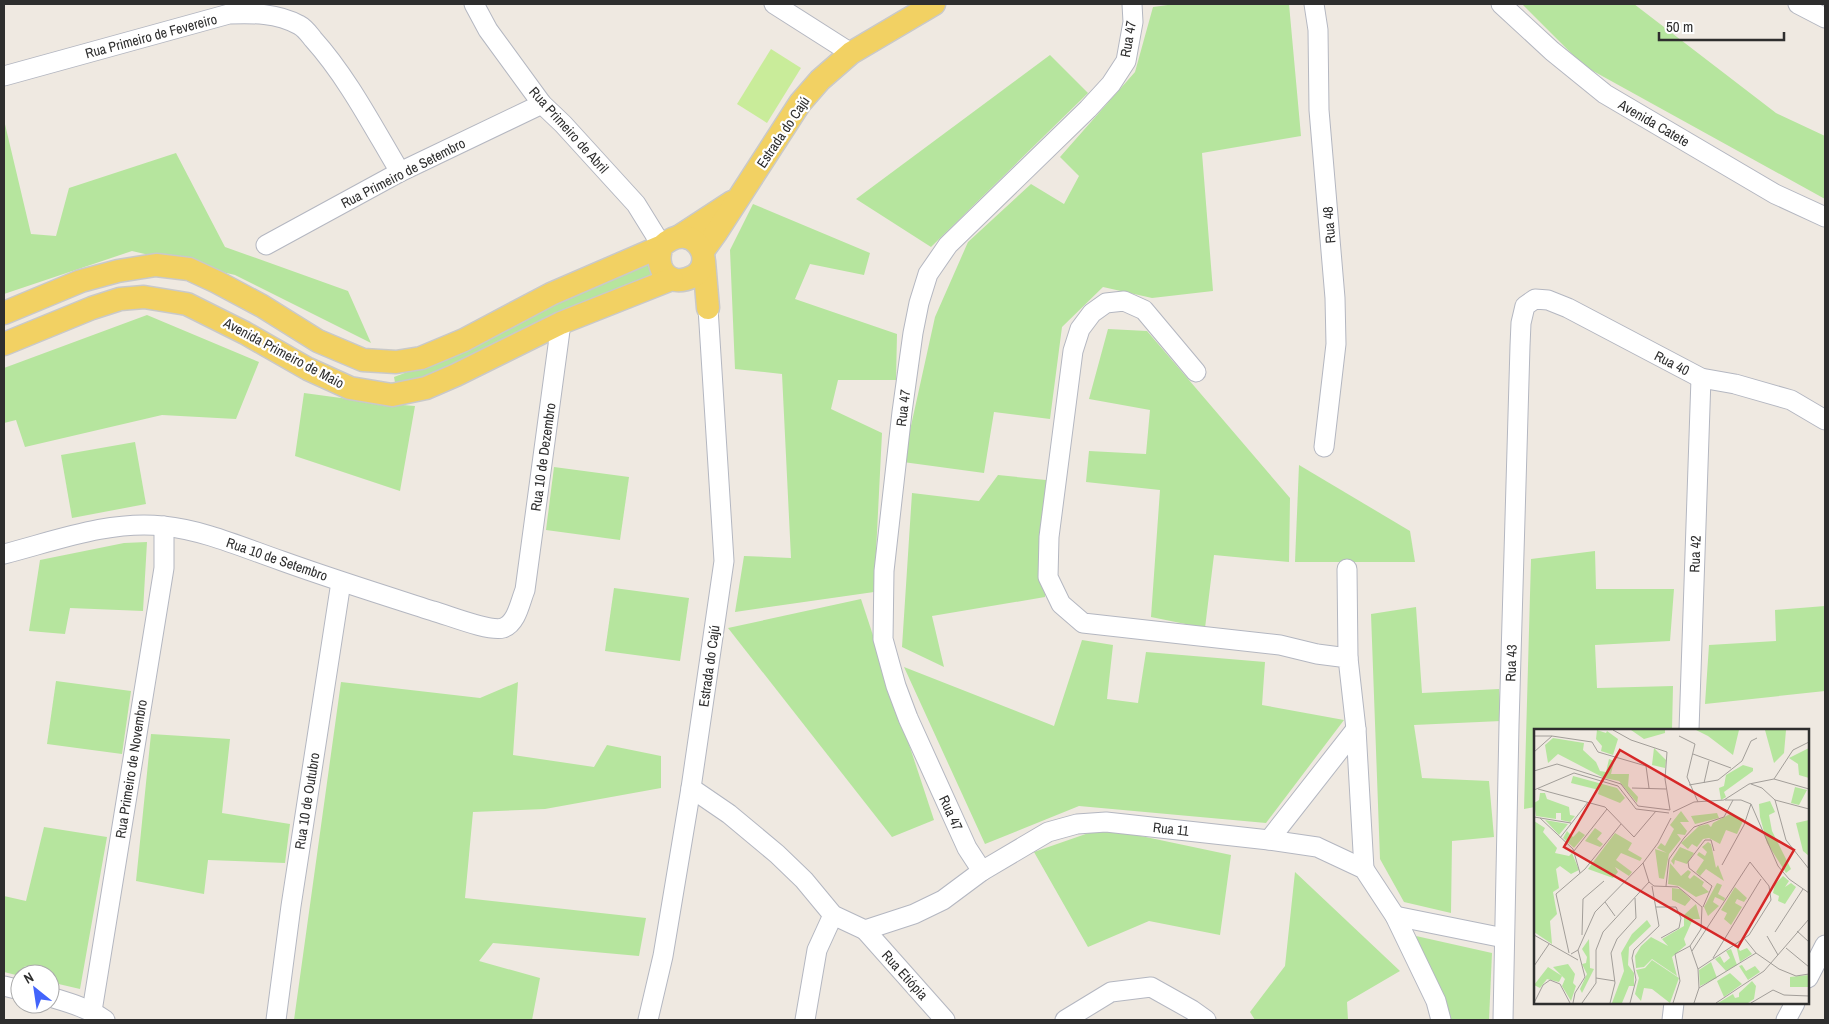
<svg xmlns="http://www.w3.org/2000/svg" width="1829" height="1024" font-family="'Archivo Narrow',sans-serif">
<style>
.green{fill:#b6e59e}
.pitch{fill:#c9ec9a}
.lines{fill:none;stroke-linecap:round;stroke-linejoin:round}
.minor-casing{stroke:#b4b7c1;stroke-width:21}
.major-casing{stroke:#c9c9c9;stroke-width:25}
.minor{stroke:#fff;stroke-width:19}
.major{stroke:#f2d163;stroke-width:22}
.labels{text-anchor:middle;stroke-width:4.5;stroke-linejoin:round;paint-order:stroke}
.street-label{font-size:14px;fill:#2e2e2e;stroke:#fff}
.inset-road{fill:none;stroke:#a29e99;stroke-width:1}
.view{fill:#d62828;fill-opacity:0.15;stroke:#d62828;stroke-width:2.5}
.inset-edge{fill:none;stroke:#2e2e2e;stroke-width:2.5}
</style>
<rect width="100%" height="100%" fill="#efe9e1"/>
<g class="green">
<path d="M1175 4H1289L1301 136 1202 153 1213 291 1152 298 1103 287 1062 327 1050 419 994 412 984 473 903 462 935 317 968 242 1031 184 1064 204 1079 176 1060 157 1135 72 1153 7Z"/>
<path d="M1522 4H1634L1776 113 1825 136V199L1584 66Z"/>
<path d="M1050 55 1088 93 931 247 856 199Z"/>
<path d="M4 120 31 234 56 236 69 188 176 153 225 247 348 291 371 343 235 275 132 251 4 294Z"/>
<path d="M753 204 870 253 864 275 810 264 795 299 897 334 896 380H838L831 409 882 433 874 592 735 612 744 556 791 558 782 374 735 369 730 250Z"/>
<path d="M646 259 653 278 443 377 396 388 394 377 461 352Z"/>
<path d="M147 315 259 362 236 419 162 415 25 447 16 420 4 423V368Z"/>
<path d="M1108 329 1147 331 1290 498 1289 562 1214 555 1205 628 1151 617 1160 490 1086 482 1089 451 1146 454 1150 410 1089 399Z"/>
<path d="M304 393 378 403 415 406 400 491 295 456Z"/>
<path d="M135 442 146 504 72 518 61 455Z"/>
<path d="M1299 465 1410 531 1415 562H1295Z"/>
<path d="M554 467 629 477 620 540 546 530Z"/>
<path d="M998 475 1046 480 1045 597 932 616 944 667 902 647 912 493 979 501Z"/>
<path d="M147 542 143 611 70 608 65 634 29 631 40 560 124 543Z"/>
<path d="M1595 551 1596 589H1674L1670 641 1595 645 1597 688 1673 686 1672 730H1535V807L1524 809 1531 559Z"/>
<path d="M614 588 689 598 680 661 605 651Z"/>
<path d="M861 599 934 820 892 837 728 628Z"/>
<path d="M1825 606V691L1705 704 1709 645 1776 641 1775 610Z"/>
<path d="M1416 607 1422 693 1499 689 1501 721 1414 725 1422 778 1489 781 1494 837 1452 841 1451 913 1404 902 1380 859 1371 614Z"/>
<path d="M1082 640 1113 645 1107 699 1138 703 1146 652 1265 662 1262 705 1344 720 1266 823 1079 806 985 844 904 667 1054 726Z"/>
<path d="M56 681 131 691 122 754 47 744Z"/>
<path d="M341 682 480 698 518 682 513 755 594 767 607 745 661 756V788L545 809 473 812 465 898 646 918 639 956 493 943 479 961 540 978 532 1020H294Z"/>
<path d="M151 734 230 739 222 813 290 824 285 863 208 860 204 894 136 881Z"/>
<path d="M44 827 107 837 80 989 50 982V974H20V976L4 972V896L26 901Z"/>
<path d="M1103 828 1231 855 1220 935 1149 921 1088 947 1034 852Z"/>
<path d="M1295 872 1400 971 1347 1002 1348 1020H1255L1250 1012 1285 966Z"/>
<path d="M1416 936 1492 953 1489 1020H1450Z"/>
</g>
<path class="pitch" d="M771 49 801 68 767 123 737 104Z"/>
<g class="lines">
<g class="minor-casing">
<g id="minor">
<path d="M474 4 488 30 542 104 563 124 636 204 662 246"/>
<path d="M774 4 851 53"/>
<path d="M1314 4 1318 30 1319 110 1335 298 1336 344 1324 447"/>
<path d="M1501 4 1552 51 1605 94 1775 194 1825 217"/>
<path d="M1798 4 1825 18"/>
<path d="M4 76 229 14C253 13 277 13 299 25 305 28 309 34 313 39 348 78 373 127 400 172"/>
<path d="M266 245 400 172 542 104"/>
<path d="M1196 372 1144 310 1124 301 1106 303 1092 313 1080 329 1073 351 1049 537 1048 577 1061 604 1083 623 1280 645 1317 654 1348 658 1356 729 1364 869"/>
<path d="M4 554C55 541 110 520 163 526 204 530 244 548 282 561 332 579 383 595 433 611 448 615 489 632 503 628 517 623 520 602 525 590L561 323"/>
<path d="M1347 569 1348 658"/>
<path d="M1689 730 1701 378"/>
<path d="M691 788 729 814 777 854 804 880 833 915 865 930 914 914 943 900 982 871 1048 832 1077 824 1106 822 1269 840 1317 847 1364 869 1395 916 1436 1001 1441 1020"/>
<path d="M1269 840 1356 729"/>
<path d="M982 871 967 848 908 718 896 686 883 639 884 571 902 412 913 333 919 303 928 274 948 245 1088 109 1111 84 1126 61 1133 22 1132 4"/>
<path d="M1395 916 1504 938"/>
<path d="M865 930 945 1020"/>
<path d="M1808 978 1825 945"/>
<path d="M4 986 20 990"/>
<path d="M50 997C70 1003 88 1008 105 1020"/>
<path d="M92 1011 164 568V526"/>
<path d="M276 1020 291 906 341 582"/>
<path d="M648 1020 663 956 691 788 724 561 708 308"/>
<path d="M805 1020 817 950 833 915"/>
<path d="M1065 1020 1111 992 1151 987 1192 1010 1206 1020"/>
<path d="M1503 1020 1509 725 1520 346 1521 323 1525 306 1535 299 1548 300 1568 308 1701 378 1735 384 1791 400 1825 420"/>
<path d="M1672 1020 1674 1003"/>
<path d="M1786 1020 1795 1003"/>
</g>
</g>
<g class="major-casing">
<g id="major">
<path d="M680 236 732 202"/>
<path d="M703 251 716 233 800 103 820 80 851 53 934 4"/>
<path d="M704 261 708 308"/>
<path d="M4 313 81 281 118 271 156 265 189 269 217 282 262 306 318 341 363 360 396 362 421 358 464 340 551 294 662 246C692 218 718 261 694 276 688 279 683 281 676 280 659 276 657 259 662 246"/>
<path d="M4 344 92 308 120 299 144 297 187 304 245 333 308 369 350 388 392 395 426 388 456 375 561 323 672 279"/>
</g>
</g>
<use href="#minor" class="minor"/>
<use href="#major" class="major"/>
</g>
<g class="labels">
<g class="street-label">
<text transform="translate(151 36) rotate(-15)" y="5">Rua Primeiro de Fevereiro</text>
<text transform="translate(1128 39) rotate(-80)" y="5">Rua 47</text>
<text transform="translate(1654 123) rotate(30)" y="5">Avenida Catete</text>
<text transform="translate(569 130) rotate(48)" y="5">Rua Primeiro de Abril</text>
<text transform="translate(783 132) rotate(-56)" y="5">Estrada do Cajú</text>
<text transform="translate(403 173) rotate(-27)" y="5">Rua Primeiro de Setembro</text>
<text transform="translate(1329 225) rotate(-95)" y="5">Rua 48</text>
<text transform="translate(284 353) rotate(28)" y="5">Avenida Primeiro de Maio</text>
<text transform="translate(1672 363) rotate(27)" y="5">Rua 40</text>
<text transform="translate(903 408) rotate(-83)" y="5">Rua 47</text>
<text transform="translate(543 457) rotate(-82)" y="5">Rua 10 de Dezembro</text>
<text transform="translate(1695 554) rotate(-88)" y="5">Rua 42</text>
<text transform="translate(277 559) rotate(19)" y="5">Rua 10 de Setembro</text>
<text transform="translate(1511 663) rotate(-88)" y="5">Rua 43</text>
<text transform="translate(709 666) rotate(-82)" y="5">Estrada do Cajú</text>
<text transform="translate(131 769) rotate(-81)" y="5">Rua Primeiro de Novembro</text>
<text transform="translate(307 801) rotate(-81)" y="5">Rua 10 de Outubro</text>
<text transform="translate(951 813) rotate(65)" y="5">Rua 47</text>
<text transform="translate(1171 829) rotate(6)" y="5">Rua 11</text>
<text transform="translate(905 975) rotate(48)" y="5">Rua Etiópia</text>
</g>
</g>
<g transform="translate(1534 729)">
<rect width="275" height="275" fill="#efe9e1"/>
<path d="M63 1 72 4 73 2 84 10 79 26 67 22 68 17 62 10ZM97 1H131V4L110 10ZM162 1H205L199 26 174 7ZM231 1H252L250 24 240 34ZM19 9 50 14 49 21 62 33 66 42 72 43 75 30 80 32 77 45H95L94 57 104 68 103 74 85 52 70 49 24 25 14 34 11 16ZM120 19 132 31 131 39 118 36ZM275 19V49L265 46 264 35 255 29ZM209 36 219 39V42L190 63 192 68 187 71 185 59 190 57 192 46ZM39 47 83 59 91 69 86 74 64 65 65 61 37 54ZM261 58 273 61 265 76 257 74ZM6 64H11L13 70 35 78 36 86 41 87 36 93 27 91V84H22V90L2 87 0 74 5 71ZM236 72 241 83 235 86 238 102 257 140 252 144 233 114 226 88 225 75ZM147 82 155 93H146L153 102 151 106 143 105 147 110 135 125 130 150 125 149 121 120 133 124 123 119 127 114 131 117 140 100 136 96ZM183 84 185 89 161 95 157 87ZM196 85 210 90 203 105 192 101 186 115 175 109 169 110 163 118 158 115 154 120 147 114 165 97 174 95 177 98 179 94ZM11 91 34 95 25 106ZM275 91V127L269 122 262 94ZM0 92 11 99 9 103 23 119 21 124 35 127 38 124 45 141 37 145 26 137 22 140 25 159 19 163 23 185 16 192 18 215 0 203ZM61 99 68 104 63 110 69 115 66 118 51 112ZM33 102 39 108 45 102 51 106 40 119 29 109ZM81 104 98 114 94 121 108 129 106 132 87 124 82 131 98 143 95 147 81 138 84 143 79 149 54 140ZM174 113 177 115 182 139 179 143 184 136 190 152 172 140 166 147 162 143 170 131 163 126 165 123 171 127 173 123 168 118ZM146 118 160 124 153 135 141 131 140 136 137 132ZM136 134 147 147 154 141 157 143 154 148 156 150 160 146 170 153 168 157 175 163 162 168 145 157 134 155ZM249 147 255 152 251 158 257 154 262 158 251 175 244 172 245 167 239 164 241 155ZM183 154 188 156 184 165 191 169 190 172 181 168 179 173 185 177 174 187 170 178ZM201 158 213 169 210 173 203 170 201 174 208 178 197 196 190 190 193 184 187 181ZM138 159 146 160 157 170 151 177 138 171ZM162 175 166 190H159L150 210 152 216 138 228 143 247 118 230 110 238 102 239 101 227 107 217 117 208 134 217 128 210 150 197V186ZM113 191 117 197 95 218 94 236 100 244V257H95L88 274H78L90 242 87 224 98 205ZM55 210 56 239 60 240 48 264 46 260 53 245 48 235 52 234 53 228 48 220ZM202 216 206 222 213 219 218 225 206 233ZM197 220 203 236 192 242 181 230 186 227 190 234 196 229 192 222ZM118 231 145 249 136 274 118 260 110 259 107 272 101 265 105 249 102 241 111 239ZM177 233 183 249 166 257 165 241ZM34 235 41 245 39 254 42 257 37 272 28 257 31 250 19 238ZM208 236 212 242 221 237 226 243 214 251 205 237ZM14 238 28 247 25 253 13 250 6 259 0 256ZM196 244 208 255 190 268 183 252ZM275 246V258H256V248ZM218 252 222 257 220 270 214 274H184L199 265 201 269 205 268V264Z" fill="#b6e59e"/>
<path class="inset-road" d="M79 1 97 11 133 23 131 50 136 81M0 7H18M145 7 161 15 153 48 164 73M0 23 18 7 58 13 64 23 112 37 115 59M159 25 197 39M0 42 23 35 87 55 104 77 136 81M240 50 275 60M170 54 175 32M217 55 228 59 241 71 252 111 275 140M155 56 184 51 208 32 217 12 223 9M98 59 132 60M4 60 71 78 100 108 122 82M0 61 40 44 84 57 102 80 135 84M191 71H207L217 75 244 137 255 150 275 164M241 71 275 80M139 83 160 73 190 71 215 55 240 50 259 21 275 13M0 88 37 94M6 89 39 120 46 144M26 109 54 73M40 122 73 80M109 134 115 153M188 136 210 96 217 75M115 153 120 157 144 158 168 178 167 200 156 217 164 240 165 259 160 274M132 157 135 130 150 109 160 98 190 88 199 71M71 173 81 187M122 178H142L147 189 145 199 127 209M169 178 178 157 155 139 154 133 171 111H177L180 122M263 202 275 213M241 203 269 160M0 206 44 231M48 206 49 170 70 152M233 207 244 226M210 209 222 224 245 240 262 247 275 245M252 219 275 238M158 222 216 133 235 157 237 171 215 206 164 240M35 224 22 165 51 140 87 95M37 225 44 221 61 183 109 134 124 114 137 89M179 229 227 150M0 237 15 215M62 249 81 252M165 259 222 224M0 274 9 256 16 251 26 255 36 274M39 274 41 264 51 248 44 221M48 274 62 254V221L69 203 115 153M76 274 81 254 77 224 83 210 102 189 101 169M96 274 102 251 98 229 100 221 125 197 118 157M139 274 146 252 141 225 156 217M182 274 230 242 275 190M217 274 239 261 250 266 275 267"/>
<path class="view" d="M86 21 260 121 204 218 30 118Z"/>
<rect width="275" height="275" class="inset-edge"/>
</g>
<rect width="1829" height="1024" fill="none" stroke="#2e2e2e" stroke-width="10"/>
<g transform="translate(35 989) rotate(330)"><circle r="24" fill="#ffffff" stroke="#ababab"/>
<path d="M0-4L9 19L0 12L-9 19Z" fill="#4264fb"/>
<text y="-8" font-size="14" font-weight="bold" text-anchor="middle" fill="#2e2e2e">N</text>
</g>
<path d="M1659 32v8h125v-8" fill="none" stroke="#2e2e2e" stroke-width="2.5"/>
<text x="1666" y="32" font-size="15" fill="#2e2e2e" stroke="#ffffff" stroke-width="4" paint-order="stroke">50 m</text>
</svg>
